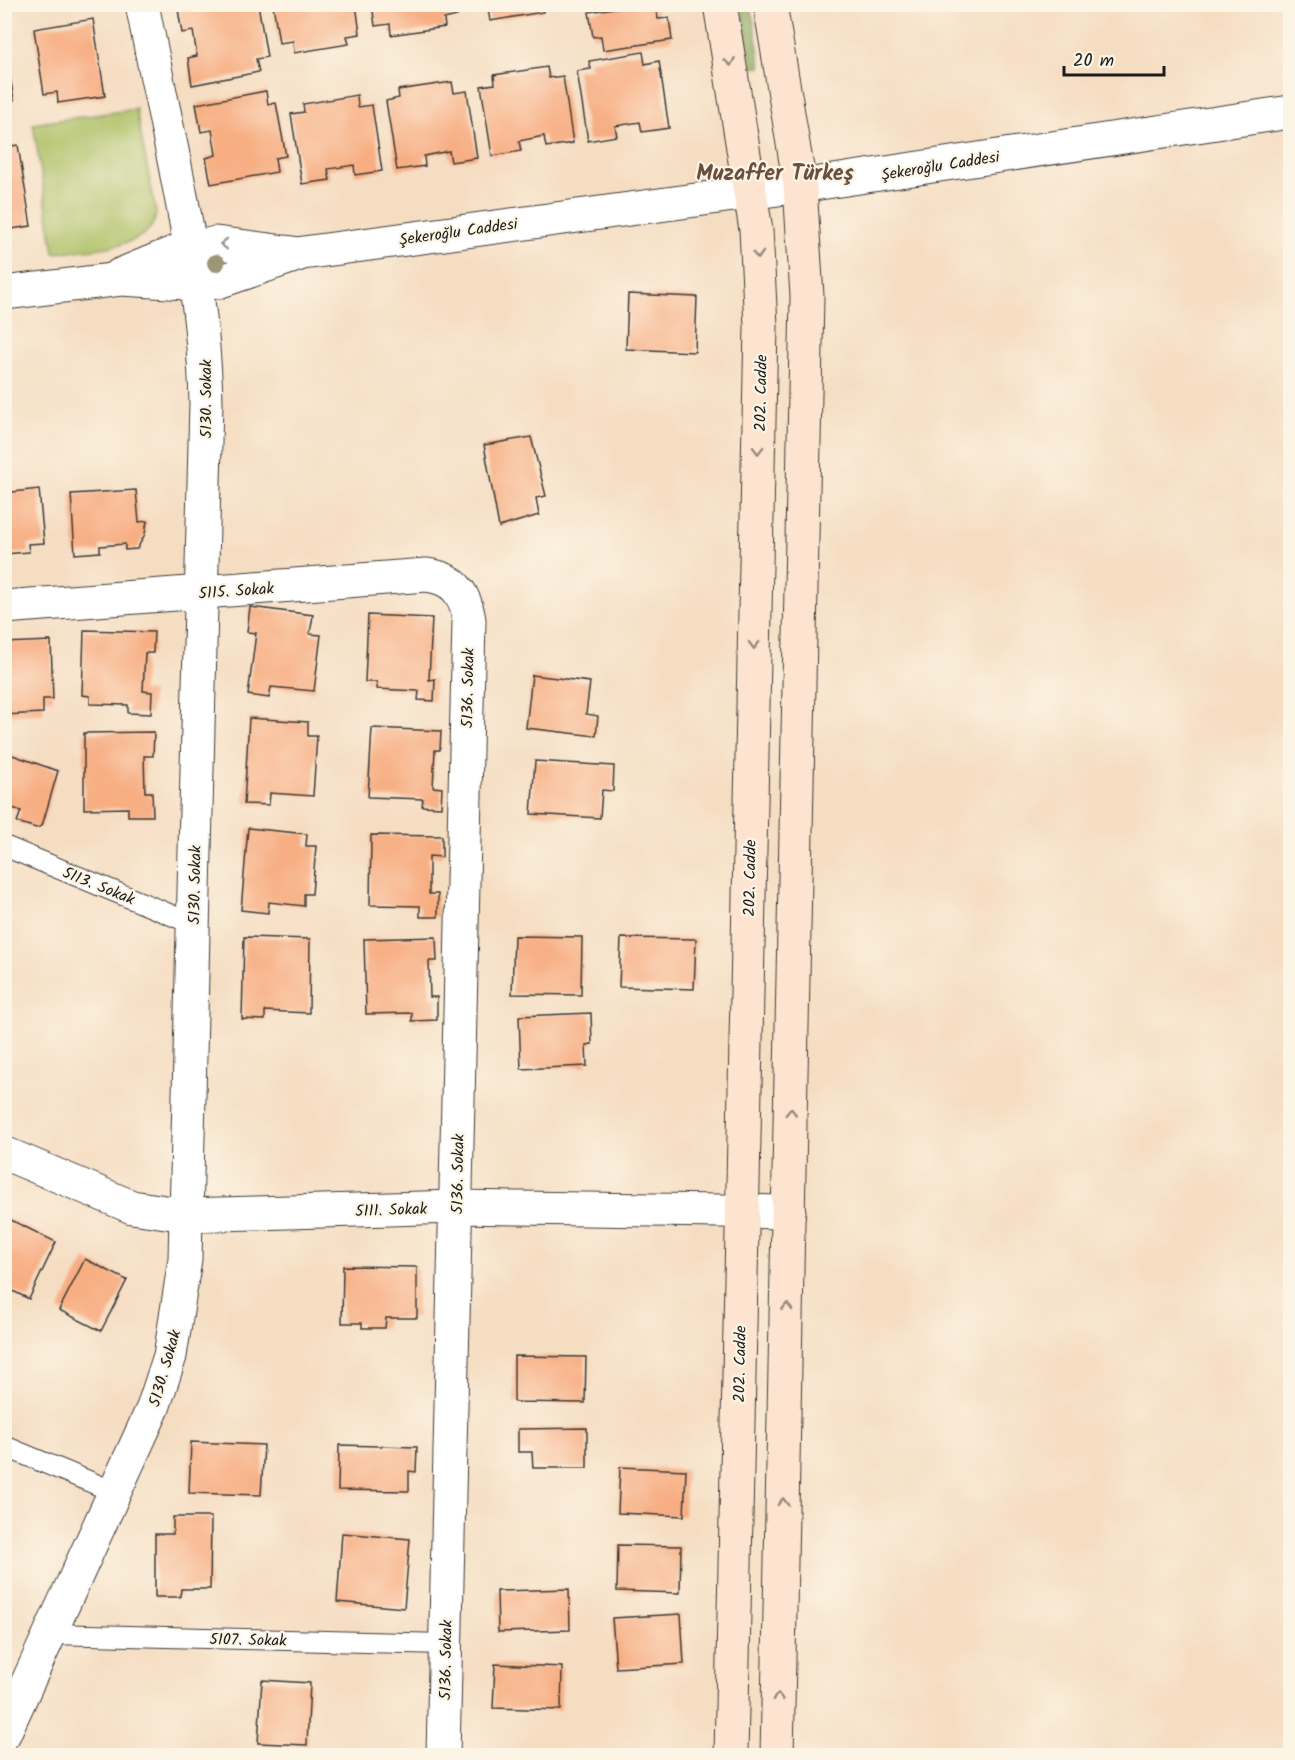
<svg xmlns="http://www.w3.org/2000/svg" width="1295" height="1760" font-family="Kalam,sans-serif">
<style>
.green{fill:#aabd60;stroke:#636c3e;stroke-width:1.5}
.forest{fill:#87a456;stroke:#526039;stroke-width:1.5}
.building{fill:#f7ae83}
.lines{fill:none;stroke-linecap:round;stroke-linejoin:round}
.lane-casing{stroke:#3d3935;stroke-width:22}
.street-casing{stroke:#3d3935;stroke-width:35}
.secondary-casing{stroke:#3d3935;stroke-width:35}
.lane{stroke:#fff;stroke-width:20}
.street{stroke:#fff;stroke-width:33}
.secondary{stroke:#fde4d0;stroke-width:33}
.tree{fill:#9d9676}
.oneway{stroke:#988a7f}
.oneway2{stroke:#999}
.labels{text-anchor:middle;stroke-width:4.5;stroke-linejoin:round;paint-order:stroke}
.street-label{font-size:16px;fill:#1c1c1c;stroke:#fcf5e5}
.district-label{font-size:22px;font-weight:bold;fill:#694f40;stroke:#fcf5e5}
</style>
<rect width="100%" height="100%" fill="#fcf5e5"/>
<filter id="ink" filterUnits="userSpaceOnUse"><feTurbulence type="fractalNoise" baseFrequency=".0167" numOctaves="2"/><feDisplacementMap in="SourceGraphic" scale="12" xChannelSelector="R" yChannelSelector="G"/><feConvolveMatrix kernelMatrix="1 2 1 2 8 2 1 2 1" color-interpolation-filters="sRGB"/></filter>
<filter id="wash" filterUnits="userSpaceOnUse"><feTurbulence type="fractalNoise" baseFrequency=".008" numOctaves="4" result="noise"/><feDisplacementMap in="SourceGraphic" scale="24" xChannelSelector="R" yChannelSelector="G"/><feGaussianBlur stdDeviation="1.35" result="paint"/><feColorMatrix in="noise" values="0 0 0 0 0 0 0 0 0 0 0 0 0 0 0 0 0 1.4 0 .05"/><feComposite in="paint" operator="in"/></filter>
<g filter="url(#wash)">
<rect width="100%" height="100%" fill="#f5ddc2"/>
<path class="green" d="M136 109 156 213C154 251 82 249 54 253L33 124Z"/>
<path class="forest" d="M741 5H751L761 67 752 68Z"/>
<g id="blocks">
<g class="building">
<path d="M177 4H258L267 57 256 59 259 72 192 85 188 58 197 56 193 31 182 33Z"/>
<path d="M273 4H356L360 34 347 36 349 44 294 53 293 41 279 43Z"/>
<path d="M372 4H455L457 16 444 19 445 27 391 35 390 24 375 26Z"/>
<path d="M473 4H542L543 12 490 21 488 9 474 11Z"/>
<path d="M640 4H656L658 19 669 18 672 40 603 50 601 36 593 37 589 12Z"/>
<path d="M93 19 105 96 58 103 57 92 44 94 34 29Z"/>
<path d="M4 41 14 100 4 101Z"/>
<path d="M643 52 645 64 659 61 669 128 642 132 640 122 615 126 617 136 588 141 577 71 591 69 589 61Z"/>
<path d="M547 67 549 78 563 76 573 143 546 147 544 136 519 141 521 151 492 156 481 86 495 84 494 75Z"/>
<path d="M452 82 454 93 467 91 477 158 451 162 449 151 424 156 425 166 397 170 386 101 399 98 398 90Z"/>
<path d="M266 91 268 104 276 103 286 156 275 158 277 172 211 184 206 158 216 155 212 130 201 132 196 104Z"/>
<path d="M357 95 358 107 372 105 382 171 355 175 354 165 328 169 330 180 302 184 291 114 304 112 303 104Z"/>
<path d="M18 145 31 226 5 230V147Z"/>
<path d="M628 294 697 297 695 352 626 349Z"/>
<path d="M531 437 546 496 536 498 539 515 499 527 484 445Z"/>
<path d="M39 489 44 543 28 544 29 552 4 554V493Z"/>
<path d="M136 490 139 522 147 521 145 534 137 549 125 550V544L100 546V552L75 554 71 494Z"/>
<path d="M250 607 313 615 310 634 321 635 314 691 271 687 269 698 248 695 256 633 247 632Z"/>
<path d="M368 615 432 618 429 680 435 679 434 701 418 700 419 691 377 689V682H365Z"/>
<path d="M84 630 154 632 153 653H145L143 691 152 692 151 714 128 713V705L90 704V696L82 695Z"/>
<path d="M51 641 53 699H43V713L4 715V643Z"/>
<path d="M532 675 590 682 586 714 598 716 596 736 526 728Z"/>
<path d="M249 718 308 722V736H317L313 796 270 793 269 805 244 804Z"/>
<path d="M372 728 441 731 440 750H435L433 787 442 788 441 807 422 806 423 799 368 797Z"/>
<path d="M154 732 153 756H144L145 792H152L153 816H128V808L84 809V733Z"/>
<path d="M4 752 58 771 42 826 36 828 17 822 21 811 4 805Z"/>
<path d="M535 761 614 766 613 791 602 790 600 818 531 814Z"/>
<path d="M248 828 307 834 306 846H316L312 894H304V906L269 902 268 913 241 910Z"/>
<path d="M371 835 442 836V857L429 856V894H438V917H420V906L370 905Z"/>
<path d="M514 936 582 937 581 995 512 994Z"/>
<path d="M244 937 310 939 309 1013 265 1011V1020L242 1019Z"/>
<path d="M436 937 437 961H429L430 997H437V1020L412 1021V1013L366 1014 364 939Z"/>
<path d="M621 938 696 939 694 989 619 987Z"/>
<path d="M591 1013 592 1044 586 1045 587 1066 521 1069 519 1016Z"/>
<path d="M7 1218 56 1242 29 1299 11 1290 8 1296 4 1295V1223Z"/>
<path d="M85 1259 127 1280 101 1331 59 1310Z"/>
<path d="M343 1266 417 1267V1318H386L385 1328H362V1323H342Z"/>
<path d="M514 1356 586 1357 585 1403 514 1402Z"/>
<path d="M587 1428V1468H533L532 1452H518V1429Z"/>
<path d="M191 1442 264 1445 261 1495 189 1493Z"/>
<path d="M339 1445 417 1447 416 1472 409 1471V1491L338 1490Z"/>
<path d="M620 1467 686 1470 684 1516 618 1513Z"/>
<path d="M173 1517H211L210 1589H181L180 1597H155V1534H173Z"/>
<path d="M342 1533 410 1539 404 1608 337 1602Z"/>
<path d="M618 1545 681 1546 680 1593 617 1591Z"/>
<path d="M569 1589 570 1630 498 1632 497 1591Z"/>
<path d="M681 1614 684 1664 616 1668 612 1618Z"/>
<path d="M495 1664 562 1667 561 1710 493 1708Z"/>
<path d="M262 1680 310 1683 307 1745 258 1743Z"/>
</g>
</g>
</g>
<g filter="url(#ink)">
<use href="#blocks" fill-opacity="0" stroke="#3d3935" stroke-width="1.5"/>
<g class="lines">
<g class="lane-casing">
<g id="lane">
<path d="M4 846 193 924"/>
<path d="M4 1446 117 1493"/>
<path d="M51 1634 445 1644"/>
</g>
</g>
<g class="street-casing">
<g id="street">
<path d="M120 275 178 251 216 243 293 253"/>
<path d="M4 293 121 279 202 284 218 282 303 253 800 186 1290 112"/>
<path d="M4 607 426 575C454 578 465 593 469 620L443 1756"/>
<path d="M4 1153 132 1207 186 1215 456 1207 789 1212"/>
<path d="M4 1734 153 1408 170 1356 185 1259 206 402C203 271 167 133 142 4"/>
</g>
</g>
<g class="secondary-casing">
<g id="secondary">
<path d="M720 4 756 230 761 326 731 1756"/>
<path d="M770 4 800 186 807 296 777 1756"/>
</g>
</g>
<use href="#lane" class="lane"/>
<use href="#street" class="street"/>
<use href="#secondary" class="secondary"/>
</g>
<circle class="tree" cx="216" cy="263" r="9"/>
<defs><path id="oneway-chevron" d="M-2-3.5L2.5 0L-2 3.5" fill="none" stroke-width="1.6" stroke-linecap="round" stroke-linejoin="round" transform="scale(1.5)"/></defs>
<g class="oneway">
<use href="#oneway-chevron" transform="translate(730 62) rotate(80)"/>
<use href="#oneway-chevron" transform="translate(758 255) rotate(86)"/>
<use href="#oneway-chevron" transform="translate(758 450) rotate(91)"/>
<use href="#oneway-chevron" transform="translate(754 645) rotate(91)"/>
<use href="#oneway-chevron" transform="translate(791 1112) rotate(-89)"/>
<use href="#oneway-chevron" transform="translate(787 1307) rotate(-89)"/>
<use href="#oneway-chevron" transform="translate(783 1502) rotate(-89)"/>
<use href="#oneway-chevron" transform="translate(778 1697) rotate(-89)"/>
</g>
<use class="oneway2" href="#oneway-chevron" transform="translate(224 244) rotate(-180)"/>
</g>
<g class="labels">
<g class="street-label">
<text transform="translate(940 165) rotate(-9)" y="6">Şekeroğlu Caddesi</text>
<text transform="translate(458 231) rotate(-8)" y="6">Şekeroğlu Caddesi</text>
<text transform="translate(760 393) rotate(-89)" y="6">202. Cadde</text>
<text transform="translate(205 399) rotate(-90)" y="6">5130. Sokak</text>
<text transform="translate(236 590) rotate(-4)" y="6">5115. Sokak</text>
<text transform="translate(467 688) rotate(-89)" y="6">5136. Sokak</text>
<text transform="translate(749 878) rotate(-89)" y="6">202. Cadde</text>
<text transform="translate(99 885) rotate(22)" y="6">5113. Sokak</text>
<text transform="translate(194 885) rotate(-89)" y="6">5130. Sokak</text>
<text transform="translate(457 1174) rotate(-89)" y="6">5136. Sokak</text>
<text transform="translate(391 1209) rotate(-2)" y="6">5111. Sokak</text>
<text transform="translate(739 1364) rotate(-89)" y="6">202. Cadde</text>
<text transform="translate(164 1368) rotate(-74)" y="6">5130. Sokak</text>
<text transform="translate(248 1639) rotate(1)" y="6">5107. Sokak</text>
<text transform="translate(445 1660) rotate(-89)" y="6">5136. Sokak</text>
</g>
<g class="district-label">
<text x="775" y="180">Muzaffer Türkeş</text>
</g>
</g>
<rect width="1295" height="1760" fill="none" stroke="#fcf5e5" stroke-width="24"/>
<path d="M1064 66v9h100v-9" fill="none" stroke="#1c1c1c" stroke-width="3"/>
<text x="1073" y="66" font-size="18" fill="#1c1c1c" stroke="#fcf5e5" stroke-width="4.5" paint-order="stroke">20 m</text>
</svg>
